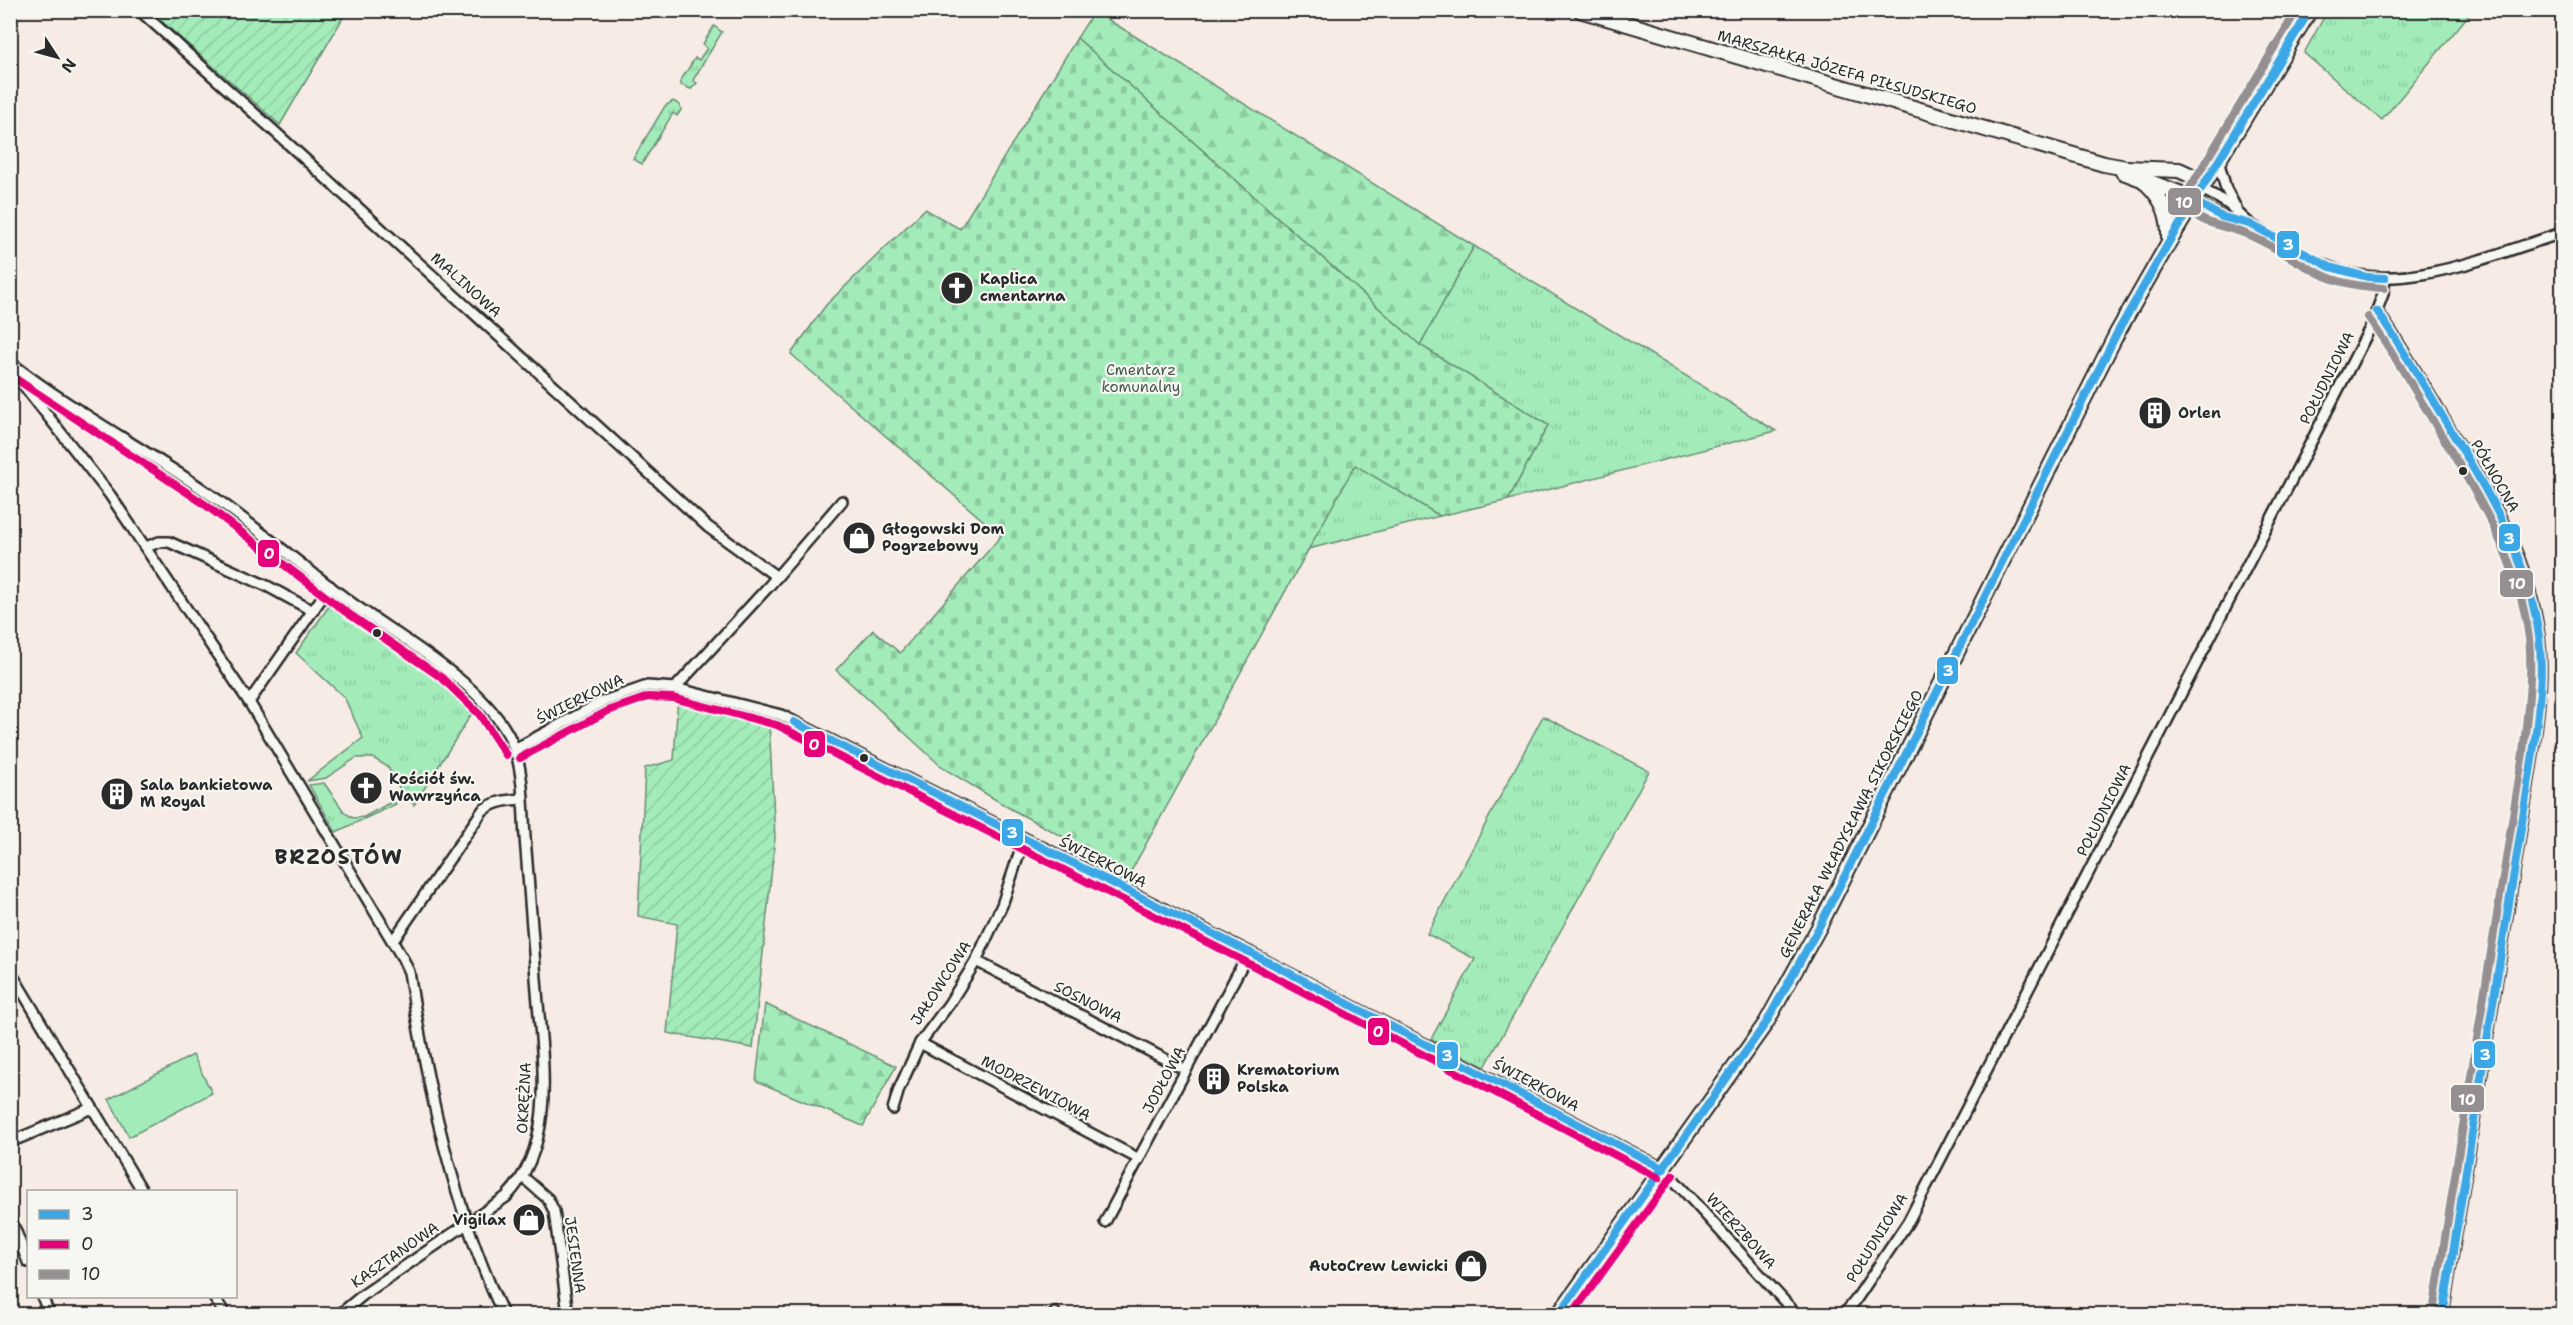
<svg xmlns="http://www.w3.org/2000/svg" width="2573" height="1325" font-family="'Shantell Sans',sans-serif">
<style>
.grass{fill:url(#grass-tufts);stroke:#678c72;stroke-width:1.5}
.forest{fill:url(#forest-firs);stroke:#678c72;stroke-width:1.5}
.cemetery{fill:url(#cemetery-stones);stroke:#678c72;stroke-width:1.5}
.garden{fill:url(#garden-furrows);stroke:#678c72;stroke-width:1.5}
.pitch{fill:#a3ecba;stroke:#678c72;stroke-width:1.5}
.lines{fill:none;stroke-linecap:round;stroke-linejoin:round}
.street-casing{stroke:#2b2b2b;stroke-width:14}
.secondary-casing{stroke:#2b2b2b;stroke-width:18}
.street{stroke:#f6f6f2;stroke-width:9}
.secondary{stroke:#f6f6f2;stroke-width:14}
.bus-1-casing{stroke:#f6f6f2;stroke-width:12}
.bus-2-casing{stroke:#f6f6f2;stroke-width:12}
.bus-3-casing{stroke:#f6f6f2;stroke-width:12}
.bus-1{stroke:#3ba7e7;stroke-width:8}
.bus-2{stroke:#e5017a;stroke-width:8}
.bus-3{stroke:#958f91;stroke-width:8}
.bus-dot{fill:#2b2b2b;stroke:#f6f6f2;stroke-width:2}
.labels{text-anchor:middle;stroke-width:4.5;stroke-linejoin:round;paint-order:stroke}
.street-label{font-size:15px;fill:#2b2b2b;stroke:#f6f6f2}
.poi-label{font-size:15px;font-weight:bold;fill:#2b2b2b;stroke:#f6f6f2;text-anchor:start}
.park-label{font-size:15px;fill:#495b4f;stroke:#f6f6f2}
.district-label{font-size:21px;font-weight:bold;letter-spacing:1.5px;fill:#2b2b2b;stroke:#f6f6f2}
.line-badge{stroke:#f6f6f2;stroke-width:2}
.badge-label{font-size:16px;text-anchor:middle;font-weight:bold;fill:#fff}
</style>
<defs>
<pattern id="grass-tufts" width="24" height="20" patternUnits="userSpaceOnUse" patternTransform="scale(1.5)"><rect width="24" height="20" fill="#a3ecba"/><path d="M3 7l-1-3M5 7V3M7 7l1-3M15 17l-1-3M17 17v-4M19 17l1-3" fill="none" stroke="#8ccba0"/></pattern>
<pattern id="forest-firs" width="22" height="20" patternUnits="userSpaceOnUse" patternTransform="scale(1.5)"><rect width="22" height="20" fill="#a3ecba"/><path d="M5 1l3.5 6h-7zM16 11l3.5 6h-7z" fill="#8ccba0"/></pattern>
<pattern id="cemetery-stones" width="16" height="16" patternUnits="userSpaceOnUse" patternTransform="scale(1.5)"><rect width="16" height="16" fill="#a3ecba"/><path d="M2 7V4a2 2 0 0 1 4 0v3zM10 15v-3a2 2 0 0 1 4 0v3z" fill="#8ccba0"/></pattern>
<pattern id="garden-furrows" width="10" height="10" patternUnits="userSpaceOnUse" patternTransform="scale(1.5)"><rect width="10" height="10" fill="#a3ecba"/><path d="M-1 1l2-2M0 10L10 0M9 11l2-2" fill="none" stroke="#8ccba0"/></pattern>
</defs>
<rect width="100%" height="100%" fill="#f7ebe5"/>
<filter id="ink" filterUnits="userSpaceOnUse"><feTurbulence type="fractalNoise" baseFrequency=".0167" numOctaves="2"/><feDisplacementMap in="SourceGraphic" scale="12" xChannelSelector="R" yChannelSelector="G"/><feConvolveMatrix kernelMatrix="1 2 1 2 8 2 1 2 1" color-interpolation-filters="sRGB"/></filter>
<g filter="url(#ink)">
<g class="grass">
<path d="M2328 10H2472V11L2382 120 2304 53Z"/>
<path d="M714 26 722 32 693 80 697 83 691 89 681 85V80L695 58 699 60 707 48 703 44Z"/>
<path d="M673 101 680 105 681 110 677 116 673 113 642 164 633 159 665 106Z"/>
<path d="M1474 246 1776 431 1508 500 1548 425 1420 345Z"/>
<path d="M1355 464 1440 516 1308 549Z"/>
<path d="M334 599C383 633 435 665 474 710L414 805 408 798 405 799 388 767 373 758H356L326 778 307 781 363 738 344 697 296 653Z"/>
<path d="M1543 716 1649 771 1485 1067 1431 1039 1475 959 1427 934Z"/>
<path d="M324 783 345 813 353 818 364 817 393 801 396 804 336 832 309 785Z"/>
</g>
<g class="forest">
<path d="M1094 11 1474 246 1420 345 1077 38Z"/>
<path d="M765 1004 896 1066 863 1126 756 1081Z"/>
</g>
<path class="cemetery" d="M1077 38 1420 345 1548 425 1508 500 1440 516 1355 465 1130 873 1011 809 943 768 836 670 873 630 900 653 1001 536 791 354 826 305 925 209 960 229Z"/>
<g class="garden">
<path d="M150 11H347L280 125Z"/>
<path d="M678 695 769 721 775 838 753 1048 667 1033 677 924 638 916 645 768 674 760Z"/>
</g>
<path class="pitch" d="M193 1055 212 1093 129 1137 109 1099Z"/>
<g class="lines">
<g class="street-casing">
<g id="street">
<path d="M139 10 273 130 708 527 777 577"/>
<path d="M2218 160 2226 189 2236 208"/>
<path d="M2201 188C2210 194 2220 198 2229 205 2237 211 2244 220 2253 226 2276 241 2303 256 2329 267 2399 297 2494 254 2562 233"/>
<path d="M2194 201 2222 217 2250 224"/>
<path d="M2377 311C2403 347 2424 386 2447 424 2487 491 2529 556 2539 636 2544 675 2538 714 2533 754L2443 1314"/>
<path d="M10 362C72 411 144 448 208 493 258 528 304 568 353 604 402 639 495 690 515 750 524 777 523 809 525 837 529 889 533 940 537 991 542 1059 558 1144 506 1197L363 1295 340 1314"/>
<path d="M10 368 110 495 249 702 403 959 409 972C427 1087 454 1209 503 1314"/>
<path d="M146 547 159 542H169L267 586 313 611"/>
<path d="M675 688 769 586 842 501"/>
<path d="M249 702 330 586"/>
<path d="M515 749 604 701 647 686 675 688 781 715 1249 952 1664 1169 1796 1314"/>
<path d="M393 941 483 810C496 801 507 800 523 799"/>
<path d="M976 961 1186 1070"/>
<path d="M10 971 143 1192"/>
<path d="M920 1043 1139 1159"/>
<path d="M893 1109 899 1089 920 1043 949 1004 976 961 1002 905 1024 839"/>
<path d="M10 1142 92 1108"/>
<path d="M523 1177 548 1199 554 1211 568 1314"/>
<path d="M10 1217 28 1262"/>
<path d="M1105 1222 1249 952"/>
<path d="M42 1296 49 1314"/>
<path d="M213 1296 225 1314"/>
<path d="M1054 1314 1055 1313"/>
<path d="M1844 1314 1855 1301 1908 1222 2371 326 2383 294 2385 278"/>
</g>
</g>
<g class="secondary-casing">
<g id="secondary">
<path d="M1580 10 2104 164 2126 168 2179 170 2192 176 2201 188"/>
<path d="M2123 172 2187 196 2194 201"/>
<path d="M2146 183C2164 200 2170 217 2169 241"/>
<path d="M1559 1314 1766 1023 1818 929 2117 333 2169 242 2310 10"/>
</g>
</g>
<use href="#street" class="street"/>
<use href="#secondary" class="secondary"/>
<g class="bus-1-casing">
<g id="bus-1">
<path d="M2194 201 2222 217 2250 224 2330 267 2367 277 2385 278"/>
<path d="M2377 311C2402 347 2424 386 2447 424 2487 490 2528 557 2539 636 2544 675 2538 715 2533 754L2443 1314"/>
<path d="M794 722 1249 952 1664 1169"/>
<path d="M1559 1314 1766 1023 1818 929 2117 333 2169 242 2310 10"/>
</g>
</g>
<g class="bus-2-casing">
<g id="bus-2">
<path d="M10 375 203 503 346 612 442 678 480 715 506 755"/>
<path d="M520 758 608 711 648 697 673 698 777 725 1244 961 1659 1178"/>
<path d="M1572 1314 1673 1175"/>
</g>
</g>
<g class="bus-3-casing">
<g id="bus-3">
<path d="M2297 10 2185 196 2184 205C2197 224 2227 226 2246 234 2274 245 2298 264 2325 276 2343 284 2365 287 2384 288"/>
<path d="M2368 317C2393 352 2414 389 2436 426 2476 492 2519 560 2529 638 2533 676 2527 715 2523 753L2433 1312"/>
</g>
</g>
<use href="#bus-1" class="bus-1"/>
<use href="#bus-2" class="bus-2"/>
<use href="#bus-3" class="bus-3"/>
</g>
</g>
<defs>
<g id="church-disc" transform="scale(1.725)"><circle r="9.5" fill="#2b2b2b" stroke="#f6f6f2"/><path d="M-1.2-6h2.4v3.5h3.3v2.4h-3.3V6h-2.4V-.1h-3.3v-2.4h3.3Z" fill="#fff"/></g>
<g id="building-disc" transform="scale(1.725)"><circle r="9.5" fill="#2b2b2b" stroke="#f6f6f2"/><path d="M-4-6H4V6H1V3H-1V6H-4ZM-2.5-4.3h1.7v1.8h-1.7ZM.8-4.3h1.7v1.8H.8ZM-2.5-1h1.7V.8h-1.7ZM.8-1h1.7V.8H.8Z" fill="#fff"/></g>
<g id="shop-disc" transform="scale(1.725)"><circle r="9.5" fill="#2b2b2b" stroke="#f6f6f2"/><path d="M-5-2.5h2.3a2.7 3.5 0 0 1 5.4 0H5L5.5 6h-11ZM-1.5-2.5h3a1.5 2.3 0 0 0-3 0Z" fill="#fff"/></g>
</defs>
<g fill-rule="evenodd">
<use href="#church-disc" x="957" y="288"/>
<use href="#building-disc" x="2155" y="413"/>
<use href="#shop-disc" x="859" y="538"/>
<use href="#church-disc" x="366" y="788"/>
<use href="#building-disc" x="117" y="794"/>
<use href="#building-disc" x="1214" y="1079"/>
<use href="#shop-disc" x="529" y="1220"/>
<use href="#shop-disc" x="1471" y="1266"/>
</g>
<g class="bus-dot">
<circle cx="2463" cy="471" r="5"/>
<circle cx="377" cy="633" r="5"/>
<circle cx="864" cy="758" r="5"/>
</g>
<g class="labels">
<g class="street-label">
<text transform="translate(1847 72) rotate(16)" y="5">MARSZAŁKA JÓZEFA PIŁSUDSKIEGO</text>
<text transform="translate(466 285) rotate(42)" y="5">MALINOWA</text>
<text transform="translate(2327 378) rotate(-63)" y="5">POŁUDNIOWA</text>
<text transform="translate(2495 476) rotate(60)" y="5">PÓŁNOCNA</text>
<text transform="translate(580 699) rotate(-26)" y="5">ŚWIERKOWA</text>
<text transform="translate(2104 810) rotate(-63)" y="5">POŁUDNIOWA</text>
<text transform="translate(1851 824) rotate(-63)" y="5">GENERAŁA WŁADYSŁAWA SIKORSKIEGO</text>
<text transform="translate(1103 862) rotate(27)" y="5">ŚWIERKOWA</text>
<text transform="translate(941 983) rotate(-57)" y="5">JAŁOWCOWA</text>
<text transform="translate(1088 1002) rotate(27)" y="5">SOSNOWA</text>
<text transform="translate(1164 1080) rotate(-62)" y="5">JODŁOWA</text>
<text transform="translate(1536 1085) rotate(28)" y="5">ŚWIERKOWA</text>
<text transform="translate(1036 1088) rotate(28)" y="5">MODRZEWIOWA</text>
<text transform="translate(524 1098) rotate(-87)" y="5">OKRĘŻNA</text>
<text transform="translate(1741 1231) rotate(48)" y="5">WIERZBOWA</text>
<text transform="translate(1877 1238) rotate(-58)" y="5">POŁUDNIOWA</text>
<text transform="translate(395 1255) rotate(-35)" y="5">KASZTANOWA</text>
<text transform="translate(575 1255) rotate(82)" y="5">JESIENNA</text>
</g>
<g class="poi-label">
<text x="980" y="284">Kaplica<tspan x="980" dy="17">cmentarna</tspan></text>
<text x="2178" y="418">Orlen</text>
<text x="882" y="534">Głogowski Dom<tspan x="882" dy="17">Pogrzebowy</tspan></text>
<text x="389" y="784">Kościół św.<tspan x="389" dy="17">Wawrzyńca</tspan></text>
<text x="140" y="790">Sala bankietowa<tspan x="140" dy="17">M Royal</tspan></text>
<text x="1237" y="1075">Krematorium<tspan x="1237" dy="17">Polska</tspan></text>
<text x="506" y="1225" text-anchor="end">Vigilax</text>
<text x="1448" y="1271" text-anchor="end">AutoCrew Lewicki</text>
</g>
<g class="park-label">
<text x="1141" y="375">Cmentarz<tspan x="1141" dy="17">komunalny</tspan></text>
</g>
<g class="district-label">
<text x="339" y="864">BRZOSTÓW</text>
</g>
</g>
<g class="line-badge">
<rect x="2167" y="187" width="35" height="29" rx="6" fill="#958f91"/>
<rect x="2276" y="230" width="24" height="29" rx="6" fill="#3ba7e7"/>
<rect x="2498" y="523" width="23" height="29" rx="6" fill="#3ba7e7"/>
<rect x="257" y="539" width="23" height="29" rx="6" fill="#e5017a"/>
<rect x="2499" y="569" width="35" height="29" rx="6" fill="#958f91"/>
<rect x="1936" y="656" width="23" height="29" rx="6" fill="#3ba7e7"/>
<rect x="803" y="730" width="23" height="28" rx="6" fill="#e5017a"/>
<rect x="1001" y="818" width="23" height="29" rx="6" fill="#3ba7e7"/>
<rect x="1367" y="1017" width="23" height="29" rx="6" fill="#e5017a"/>
<rect x="2473" y="1040" width="23" height="29" rx="6" fill="#3ba7e7"/>
<rect x="1436" y="1041" width="23" height="29" rx="6" fill="#3ba7e7"/>
<rect x="2450" y="1084" width="35" height="29" rx="6" fill="#958f91"/>
</g>
<g class="badge-label">
<text x="2184" y="208">10</text>
<text x="2288" y="250">3</text>
<text x="2509" y="544">3</text>
<text x="269" y="559">0</text>
<text x="2517" y="589">10</text>
<text x="1948" y="676">3</text>
<text x="814" y="750">0</text>
<text x="1012" y="838">3</text>
<text x="1378" y="1037">0</text>
<text x="2485" y="1060">3</text>
<text x="1447" y="1061">3</text>
<text x="2467" y="1105">10</text>
</g>
<rect width="2573" height="1325" fill="none" stroke="#f6f6f2" stroke-width="36"/>
<rect x="18" y="18" width="2537" height="1289" fill="none" stroke="#2b2b2b" stroke-width="2" filter="url(#ink)"/>
<rect x="27" y="1190" width="210" height="108" fill="#f6f6f2" stroke="#a5a5a2" stroke-width="1.5"/>
<rect x="39" y="1210" width="30" height="9" fill="#3ba7e7" stroke="#a5a5a2" stroke-width="1.5"/>
<text x="81" y="1220" font-size="18" fill="#2b2b2b">3</text>
<rect x="39" y="1240" width="30" height="9" fill="#e5017a" stroke="#a5a5a2" stroke-width="1.5"/>
<text x="81" y="1250" font-size="18" fill="#2b2b2b">0</text>
<rect x="39" y="1270" width="30" height="9" fill="#958f91" stroke="#a5a5a2" stroke-width="1.5"/>
<text x="81" y="1280" font-size="18" fill="#2b2b2b">10</text>
<g transform="translate(57 57) rotate(126)" stroke="#f6f6f2" stroke-width="4.5" paint-order="stroke">
<path d="M0-4.5L10 22L0 15L-10 22Z" fill="#2b2b2b"/>
<text y="-9" font-size="16" font-weight="bold" text-anchor="middle" fill="#2b2b2b">N</text>
</g>
</svg>
